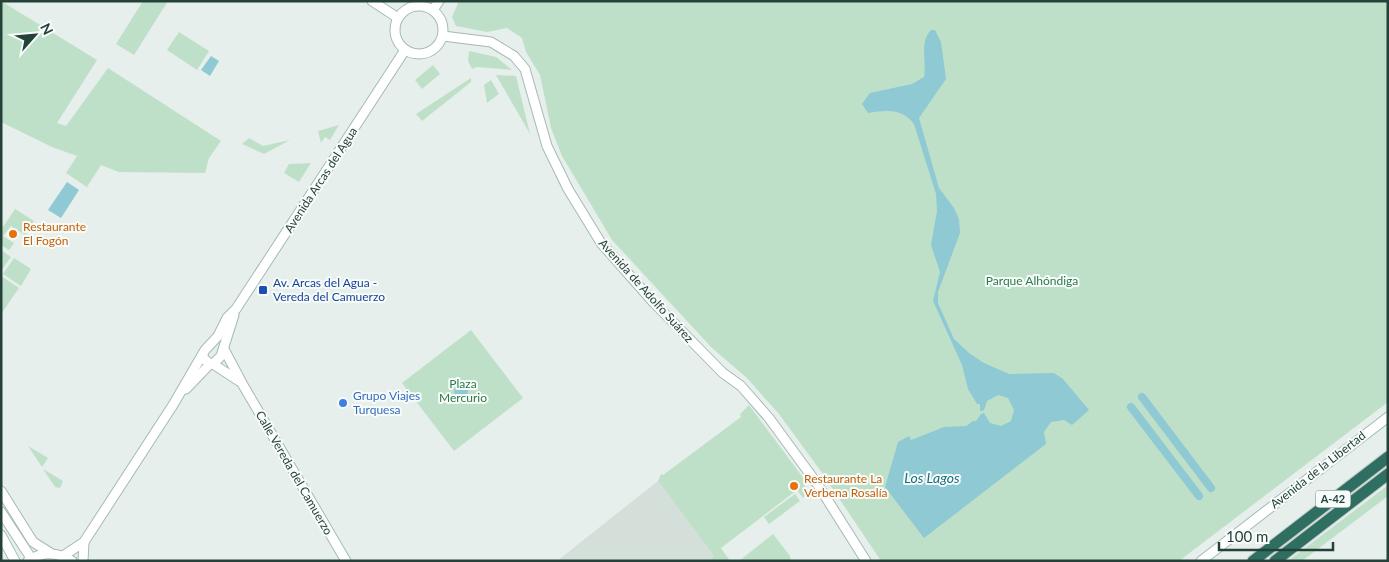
<svg xmlns="http://www.w3.org/2000/svg" width="1389" height="562" font-family="Lato,sans-serif">
<style>
.built{fill:#d4dfda}
.green{fill:#bfe0c8}
.water{fill:#8ec9d4}
.lines{fill:none;stroke-linecap:round;stroke-linejoin:round}
.canal{stroke:#8ec9d4;stroke-width:8}
.secondary-casing{stroke:#a4bbb3;stroke-width:11}
.highway-casing{stroke:#c2cac8;stroke-width:13}
.secondary{stroke:#fff;stroke-width:9}
.highway{stroke:#2f6f62;stroke-width:11}
.food-dot{fill:#e8710a;stroke:#f7fbf9;stroke-width:2}
.transit-dot{fill:#1a4fb4;stroke:#f7fbf9;stroke-width:2}
.shop-dot{fill:#3f7fe0;stroke:#f7fbf9;stroke-width:2}
.labels{text-anchor:middle;stroke-width:4;stroke-linejoin:round;paint-order:stroke}
.shield{fill:#f7fbf9;stroke:#637a73;stroke-width:1}
.shield-label{font-size:11px;font-weight:bold;fill:#24423a}
.street-label{font-size:12px;fill:#24423a;stroke:#f7fbf9}
.food-label{font-size:12px;fill:#c56008;stroke:#f7fbf9;text-anchor:start}
.park-label{font-size:12px;fill:#2d7a4b;stroke:#f7fbf9}
.transit-label{font-size:12px;fill:#164399;stroke:#f7fbf9;text-anchor:start}
.shop-label{font-size:12px;fill:#366cbe;stroke:#f7fbf9;text-anchor:start}
.water-label{font-size:14px;font-style:italic;fill:#1c6f80;stroke:#f7fbf9}
</style>
<rect width="100%" height="100%" fill="#e6efeb"/>
<path class="built" d="M658 481 714 556 708 561H557Z"/>
<g class="green">
<path d="M1 1 97 60 57 123 66 126 108 68 221 141 209 158 205 173 119 172 101 165 87 187 66 173 77 156 52 147 1 122Z"/>
<path d="M143 1H168L134 55 116 44Z"/>
<path d="M459 1H1388V402L1179 561H881L820 470 779 414 747 378 712 348 612 240 562 156 551 128 540 75 526 52 522 38 507 28 487 32 456 26 452 17Z"/>
<path d="M179 32 209 51 197 70 167 50Z"/>
<path d="M469 51 496 57 512 70 477 67 472 69 468 61Z"/>
<path d="M433 65 440 74 422 89 415 80Z"/>
<path d="M496 75 516 76 530 134Z"/>
<path d="M471 78V82L422 121 416 114Z"/>
<path d="M491 80 499 94 487 103 484 85Z"/>
<path d="M339 125 330 140 325 137 321 143 318 131Z"/>
<path d="M249 138 263 146 290 140 264 154 242 144Z"/>
<path d="M311 163 299 182 284 173 289 164Z"/>
<path d="M15 209 34 221 25 235 11 226 3 236 14 243 9 250 1 245V230Z"/>
<path d="M1 250 11 257 1 271Z"/>
<path d="M14 258 31 269 21 286 3 274Z"/>
<path d="M1 276 19 288 1 314Z"/>
<path d="M471 330 523 398 454 451 402 383Z"/>
<path d="M749 405 807 483 804 485 809 491 803 498 797 490 721 548 730 561H708L714 556 658 481 661 474 663 475 741 417 740 414Z"/>
<path d="M28 446 48 458 42 467Z"/>
<path d="M43 469 63 481 60 488 55 487Z"/>
<path d="M1388 485V496L1302 561H1288Z"/>
<path d="M795 494 800 501 769 524 764 517Z"/>
<path d="M773 534 790 556 791 561H739Z"/>
</g>
<g class="water">
<path d="M931 30H935L941 42 946 79 919 118 939 188 954 208 959 219 960 233 938 292V303L954 339 969 353 984 363 1009 374 1054 373 1063 379 1089 410 1072 425 1064 420 1051 422 1044 432 1046 444 924 538 885 487 898 442 909 436 911 440 944 427 966 426 973 421H976L981 414 984 413 990 423 1001 426 1011 421 1014 410 1008 398 998 395 987 401 984 410 980 411V404H977L968 389 962 365 933 301 940 272 931 245 937 211 936 194 914 124C902 108 886 110 868 113L862 104 870 93 912 84 924 77C927 63 919 42 931 30Z"/>
<path d="M211 56 219 61 210 76 201 70Z"/>
<path d="M67 182 79 190 61 218 48 210Z"/>
<circle cx="461" cy="391" r="7"/>
</g>
<g class="lines">
<g class="canal">
<path d="M1142 397 1211 488"/>
<path d="M1131 407 1199 496"/>
</g>
<g class="secondary-casing">
<g id="secondary">
<path d="M372 1 398 18"/>
<circle cx="419" cy="30" r="24"/>
<path d="M433 10 439 1"/>
<path d="M443 36 491 42 514 56 525 69 547 146 568 189 601 243 654 303 723 373 741 386 769 418 818 485 866 561"/>
<path d="M234 315 221 356 213 364 239 381"/>
<path d="M224 349 243 385 346 561"/>
<path d="M186 389 210 364 203 358V354"/>
<path d="M1 491 33 542 52 554"/>
<path d="M1 512 31 558"/>
<path d="M1 535 15 561"/>
<path d="M63 556 84 542 173 405 205 350 218 336 227 318 236 309 405 50"/>
<path d="M28 561C42 551 58 552 72 561"/>
<path d="M83 561 84 542"/>
<path d="M1201 561 1388 417"/>
</g>
</g>
<g class="highway-casing">
<g id="highway">
<path d="M1253 561 1388 457"/>
<path d="M1275 561 1388 474"/>
</g>
</g>
<use href="#secondary" class="secondary"/>
<use href="#highway" class="highway"/>
</g>
<g class="food-dot">
<circle cx="13" cy="234" r="5"/>
<circle cx="794" cy="486" r="5"/>
</g>
<rect class="transit-dot" x="258" y="285" width="10" height="10" rx="2.5"/>
<circle class="shop-dot" cx="343" cy="403" r="5"/>
<g class="labels">
<rect class="shield" x="1315.5" y="490.5" width="35" height="17" rx="4"/>
<g class="shield-label">
<text x="1333" y="503">A-42</text>
</g>
<g class="street-label">
<text transform="translate(321 180) rotate(-57)" y="4">Avenida Arcas del Agua</text>
<text transform="translate(646 291) rotate(48)" y="4">Avenida de Adolfo Suárez</text>
<text transform="translate(1318 470) rotate(-38)" y="4">Avenida de la Libertad</text>
<text transform="translate(294 473) rotate(60)" y="4">Calle Vereda del Camuerzo</text>
</g>
<g class="food-label">
<text x="23" y="231">Restaurante<tspan x="23" dy="14">El Fogón</tspan></text>
<text x="804" y="483">Restaurante La<tspan x="804" dy="14">Verbena Rosalía</tspan></text>
</g>
<g class="park-label">
<text x="1032" y="285">Parque Alhóndiga</text>
<text x="463" y="388">Plaza<tspan x="463" dy="14">Mercurio</tspan></text>
</g>
<g class="transit-label">
<text x="273" y="287">Av. Arcas del Agua -<tspan x="273" dy="14">Vereda del Camuerzo</tspan></text>
</g>
<g class="shop-label">
<text x="353" y="400">Grupo Viajes<tspan x="353" dy="14">Turquesa</tspan></text>
</g>
<g class="water-label">
<text x="932" y="483">Los Lagos</text>
</g>
</g>
<rect width="1389" height="562" fill="none" stroke="#24423a" stroke-width="5"/>
<g transform="translate(35 35) rotate(63)" stroke="#f7fbf9" stroke-width="4" paint-order="stroke">
<path d="M0-4L9 19L0 12L-9 19Z" fill="#24423a"/>
<text y="-8" font-size="14" font-weight="bold" text-anchor="middle" fill="#24423a">N</text>
</g>
<path d="M1219 542v8h114v-8" fill="none" stroke="#24423a" stroke-width="2.5"/>
<text x="1226" y="542" font-size="15" fill="#24423a" stroke="#f7fbf9" stroke-width="4" paint-order="stroke">100 m</text>
</svg>
